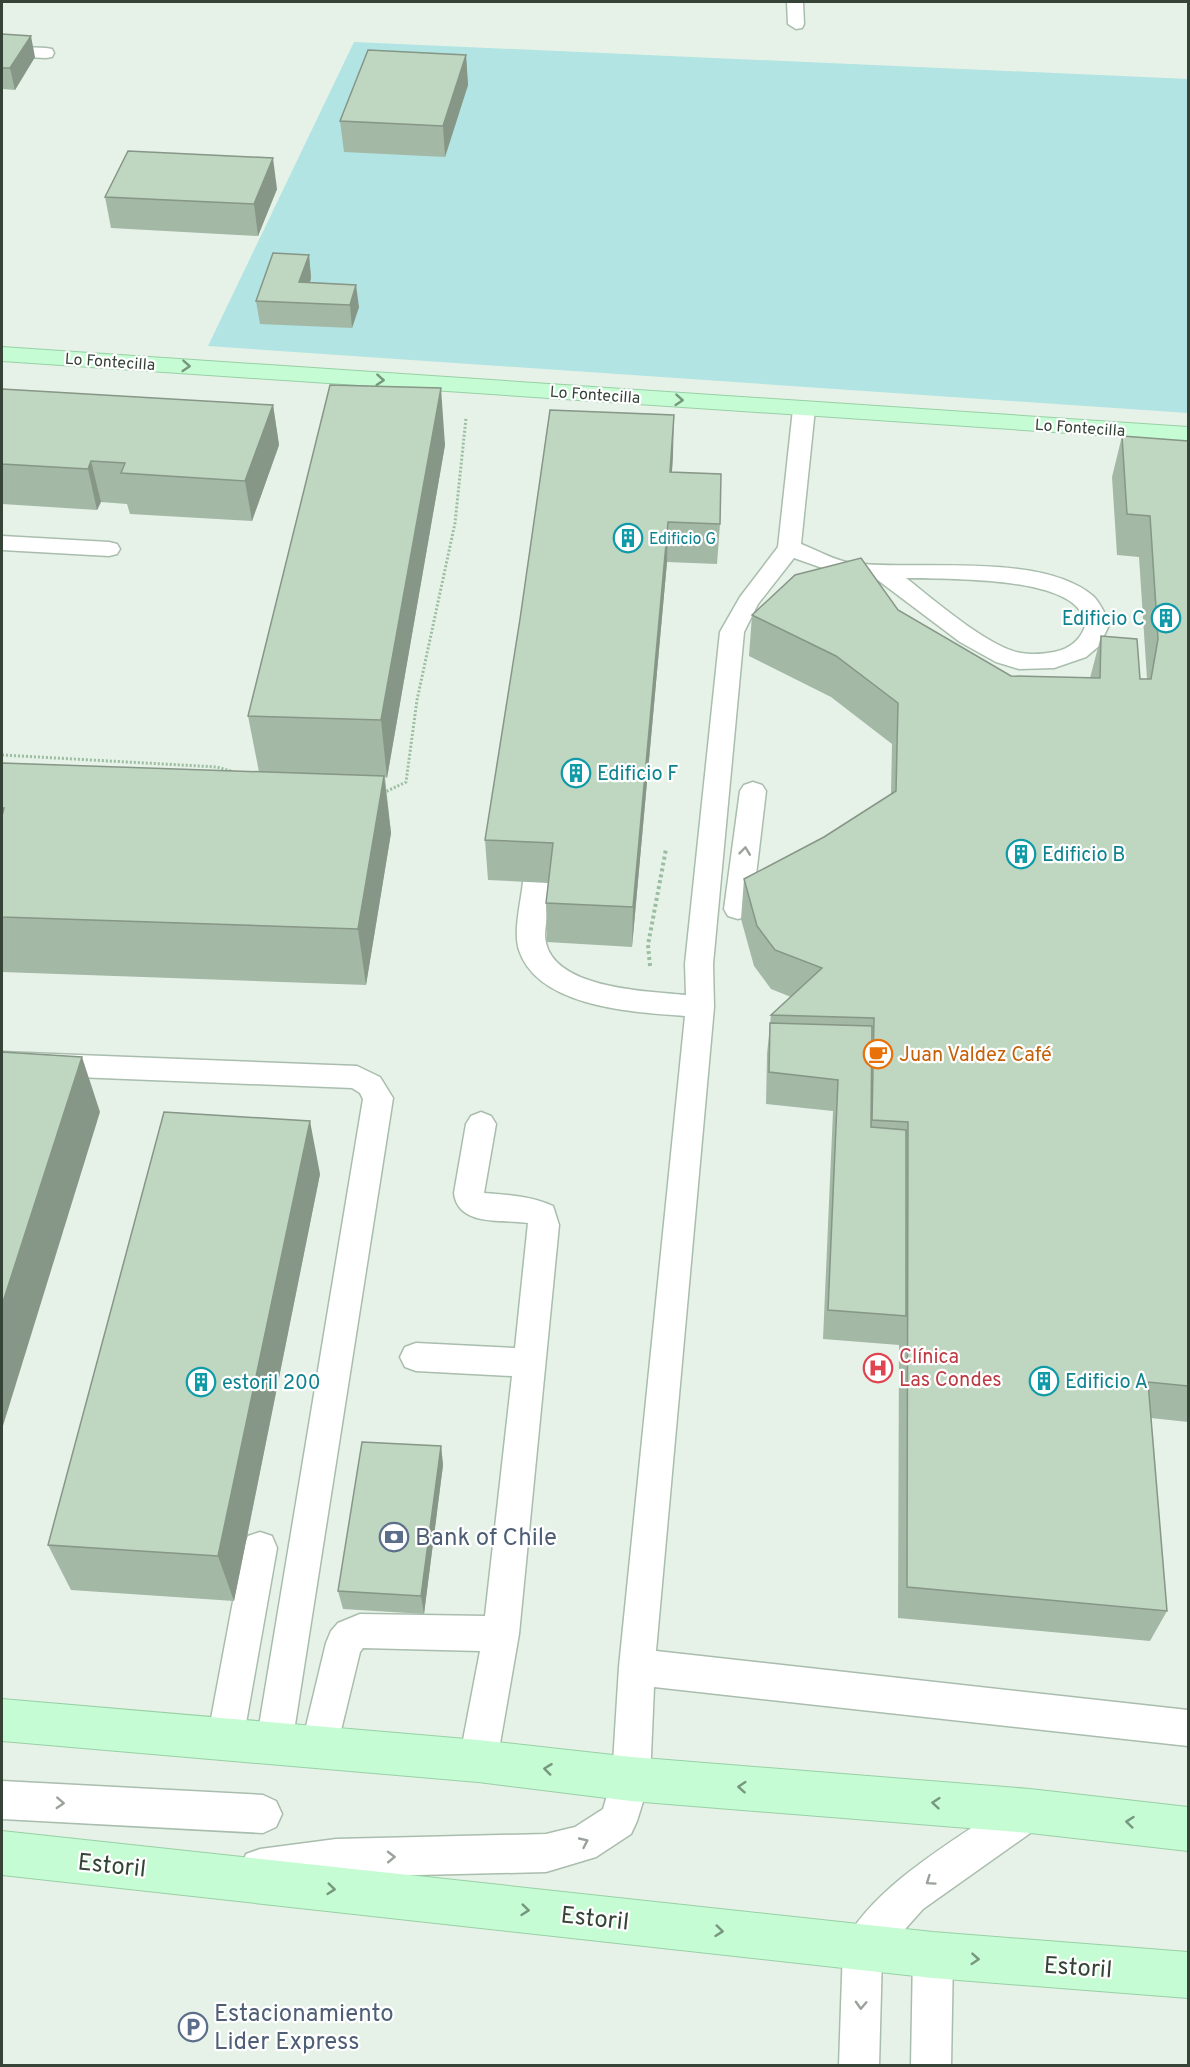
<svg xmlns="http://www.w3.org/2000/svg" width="1190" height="2067" font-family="Overpass,sans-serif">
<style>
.green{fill:#b1e4e2}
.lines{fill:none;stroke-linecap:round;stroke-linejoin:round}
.lane-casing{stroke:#a9bdad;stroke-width:3}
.secondary-casing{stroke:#98d0a5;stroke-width:2}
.path-far1{stroke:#9bbea0;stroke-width:3;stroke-dasharray:2 2;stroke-linecap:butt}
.path{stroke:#9bbea0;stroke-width:4;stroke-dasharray:3 3;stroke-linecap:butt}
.lane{fill:#fff;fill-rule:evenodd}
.secondary{fill:#c6fcd4;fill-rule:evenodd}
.wall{fill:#a4b8a6}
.shaded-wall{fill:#869687}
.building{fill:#bfd6c1;stroke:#869687;stroke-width:1.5}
.oneway{stroke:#77977e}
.oneway2{stroke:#9aa29b}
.labels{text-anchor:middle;stroke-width:4.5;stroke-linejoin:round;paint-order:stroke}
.far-street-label{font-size:16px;fill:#364437;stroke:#fff}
.far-culture-label{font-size:16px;fill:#0d838f;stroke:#fff;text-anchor:start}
.culture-label{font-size:20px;fill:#0d838f;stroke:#fff;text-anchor:start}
.food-label{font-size:20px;fill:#c56008;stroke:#fff;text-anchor:start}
.health-label{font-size:20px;fill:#be3a42;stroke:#fff;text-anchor:start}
.near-service-label{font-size:24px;fill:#4e5e75;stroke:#fff;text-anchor:start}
.near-street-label{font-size:24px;fill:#364437;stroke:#fff}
</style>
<rect width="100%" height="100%" fill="#e6f2e8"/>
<path class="green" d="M354 42 1188 79V413L208 346Z"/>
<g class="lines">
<g class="lane-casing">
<g id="lane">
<path d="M787 2H803L804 24 802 28 796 29 788 24Z"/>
<path d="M2 46 46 48 52 49 54 53 52 57 46 58 2 56Z"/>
<path d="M804 403 811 405 815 409 801 544C817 550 835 561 852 563 918 571 1041 552 1093 596 1100 602 1105 615 1110 623L1099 646 1086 657 1054 668 1019 669 996 662 960 642 875 578 848 577 794 558 758 604 744 632 713 964 714 1007 656 1651 1188 1710V1746L654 1687 650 1779 637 1821 631 1834 596 1857 546 1872 336 1877 260 1887 246 1882 241 1868 246 1854 260 1849 336 1839 546 1834 575 1827 603 1809 612 1779 619 1667 685 1016C635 1012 538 1008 519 950 513 931 521 902 523 882L527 875 536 872 545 875C554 890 546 917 545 934 545 989 646 991 686 995L685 964 720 632 740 597 778 547 793 409 797 405ZM906 578C947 579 1048 577 1077 607 1081 611 1083 618 1086 623 1082 639 1070 649 1054 652 1043 654 1032 655 1021 653 989 648 933 599 906 578Z"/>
<path d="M2 536 109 542 117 544 120 549 117 554 109 556 2 550Z"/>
<path d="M753 782 762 785 766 791 752 909 748 916 738 919 728 916 724 909 740 791 744 785Z"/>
<path d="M2 1052 357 1066 380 1077 393 1098 292 1744 287 1757 274 1762 261 1757 256 1744 363 1099 360 1093 352 1088 2 1074Z"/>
<path d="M481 1112 491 1116 496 1124 484 1193C508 1195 531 1196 553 1206L559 1225 519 1634 497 1761 491 1774 478 1780 465 1774 459 1761 480 1651 363 1648 360 1652 337 1747 332 1760 319 1765 306 1760 301 1747 326 1643 331 1631 338 1623 360 1614 485 1616 512 1376 416 1371 405 1367 400 1357 405 1347 416 1343 515 1348 528 1223C502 1219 458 1227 454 1193L466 1124 471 1116Z"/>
<path d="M260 1532 272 1536 277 1548 243 1740 238 1753 225 1758 212 1753 207 1740 243 1548 248 1536Z"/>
<path d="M2 1781 263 1795 276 1801 282 1814 276 1827 263 1833 2 1819Z"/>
<path d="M1030 1792 1043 1798 1049 1811 1043 1824 923 1909 882 1955 879 2066H839L843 1947C868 1888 964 1834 1017 1798Z"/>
<path d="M933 1935 947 1941 953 1955 951 2066H911L913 1955 919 1941Z"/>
</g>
</g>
<g class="secondary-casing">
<g id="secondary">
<path d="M2 347 1188 427V441L2 361Z"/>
<path d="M2 1699 478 1740 631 1757 1030 1789 1188 1807V1851L1030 1833 631 1801 478 1782 2 1741Z"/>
<path d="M2 1831 933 1932 1188 1952V1998L933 1978 2 1875Z"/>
</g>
</g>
<g class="path-far1">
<path d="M2 755 217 767 231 771"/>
<path d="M383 793 406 782 417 700 455 523 466 418"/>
</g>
<path class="path" d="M650 966 648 945 666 849"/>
<use href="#lane" class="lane"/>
<use href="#secondary" class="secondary"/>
</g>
<g class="wall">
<path d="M2 34 35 57 15 90 2 89Z"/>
<path d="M466 55 468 85 445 157 344 152 340 121Z"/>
<path d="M277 189 258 236 111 228 105 197Z"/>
<path d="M309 255 311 278 310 283 359 307 352 328 260 324 256 301Z"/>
<path d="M2 389 273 405 279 445 252 521 130 514 127 504 101 502 97 510 2 504Z"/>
<path d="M1122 436 1188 441V1422L1151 1418 1167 1611 1150 1641 898 1618 899 1345 823 1339 833 1111 766 1104 767 1054 771 1015 791 997 771 989 754 966 741 919 744 879 824 837 891 794 892 744 831 697 749 656 752 615 898 610 1011 676 1090 678 1101 636 1140 679H1147L1139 557 1117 555 1112 477Z"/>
<path d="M445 445 387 778 385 777 391 833 366 985 2 972V763L259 772 248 716Z"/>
<path d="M673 455 672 472 720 524 717 564 667 562 632 947 547 942 546 903 548 883 488 880 485 840Z"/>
<path d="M320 1174 234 1601 71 1590 48 1545Z"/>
<path d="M441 1446 443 1465 424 1614 343 1609 338 1591Z"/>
</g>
<g class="shaded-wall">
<path d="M31 36 35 57 15 90 10 68Z"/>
<path d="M466 55 468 85 445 157 443 126Z"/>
<path d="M273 158 277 189 258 236 254 204Z"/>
<path d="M309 255 311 278 303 303 299 282Z"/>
<path d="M356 285 359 307 352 328 350 305Z"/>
<path d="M441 388 445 445 387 778 381 720Z"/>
<path d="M273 405 279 445 252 521 245 481Z"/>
<path d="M674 415 673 455 669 512 670 472Z"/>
<path d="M91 461 101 502 97 510 88 469Z"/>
<path d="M668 522 667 562 632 947 633 907Z"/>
<path d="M384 776 391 833 366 985 358 929Z"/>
<path d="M82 1057 100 1112 2 1429V1305Z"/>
<path d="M310 1121 320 1174 234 1601 218 1556Z"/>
<path d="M441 1446 443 1465 424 1614 421 1596Z"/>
</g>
<g class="building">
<path d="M2 34 31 36 10 68H2Z"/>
<path d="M368 50 466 55 443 126 340 121Z"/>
<path d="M128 151 273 158 254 204 105 197Z"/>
<path d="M273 253 309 255 299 282 356 285 350 305 256 301Z"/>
<path d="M330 385 441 388 381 720 248 716Z"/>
<path d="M2 389 273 405 245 481 121 473 125 463 91 461 88 469 2 464Z"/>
<path d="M550 410 674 415 670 472 721 474 720 524 668 522 633 907 546 903 553 843 485 840 520 619Z"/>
<path d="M1122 436 1188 441V1386L1148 1382 1167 1611 907 1587 908 1122 872 1120 874 1018 771 1015 822 968 775 950 757 926 744 879 824 837 896 791 898 703 836 656 752 615 795 575 861 558 898 610 1011 676 1100 678 1101 636 1137 639 1140 679H1151L1158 639 1150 516 1127 514Z"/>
<path d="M2 763 384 776 358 929 2 917V816L4 808H2Z"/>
<path d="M770 1023 872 1026 871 1127 906 1130V1316L828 1310 838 1080 769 1072Z"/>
<path d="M2 1052 82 1057 2 1305Z"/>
<path d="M164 1112 310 1121 218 1556 48 1545Z"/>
<path d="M362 1442 441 1446 421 1596 338 1591Z"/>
</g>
<defs><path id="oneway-chevron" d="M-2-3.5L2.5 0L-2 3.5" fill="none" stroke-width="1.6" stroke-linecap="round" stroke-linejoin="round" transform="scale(1.5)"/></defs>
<g class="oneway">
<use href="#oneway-chevron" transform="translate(186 366) rotate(4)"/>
<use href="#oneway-chevron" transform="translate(380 380) rotate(4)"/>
<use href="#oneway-chevron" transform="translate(679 400) rotate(4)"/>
<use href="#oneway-chevron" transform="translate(548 1769) rotate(-173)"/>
<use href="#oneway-chevron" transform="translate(742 1787) rotate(-176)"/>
<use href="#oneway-chevron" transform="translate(936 1803) rotate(-175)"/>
<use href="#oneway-chevron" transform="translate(1130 1822) rotate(-174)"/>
<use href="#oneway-chevron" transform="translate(331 1889) rotate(6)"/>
<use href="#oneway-chevron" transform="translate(525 1910) rotate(6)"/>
<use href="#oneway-chevron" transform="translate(719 1931) rotate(6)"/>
<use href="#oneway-chevron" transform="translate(975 1959) rotate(4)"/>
</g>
<g class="oneway2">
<use href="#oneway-chevron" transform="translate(745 851) rotate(-83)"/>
<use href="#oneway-chevron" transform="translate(60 1803) rotate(3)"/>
<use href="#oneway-chevron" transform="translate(584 1842) rotate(-25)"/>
<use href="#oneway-chevron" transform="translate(391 1857) rotate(-1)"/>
<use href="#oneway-chevron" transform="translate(930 1881) rotate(145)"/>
<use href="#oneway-chevron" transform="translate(861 2005) rotate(92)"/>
</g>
<defs>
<g id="building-ring" transform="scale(1.5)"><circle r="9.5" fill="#fff" stroke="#0f9aa8" stroke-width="1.5"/><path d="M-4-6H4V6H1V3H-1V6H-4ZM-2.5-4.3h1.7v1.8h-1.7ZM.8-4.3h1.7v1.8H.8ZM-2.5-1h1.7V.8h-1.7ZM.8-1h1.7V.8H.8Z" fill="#0f9aa8"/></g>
<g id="cafe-ring" transform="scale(1.5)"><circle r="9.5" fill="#fff" stroke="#e8710a" stroke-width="1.5"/><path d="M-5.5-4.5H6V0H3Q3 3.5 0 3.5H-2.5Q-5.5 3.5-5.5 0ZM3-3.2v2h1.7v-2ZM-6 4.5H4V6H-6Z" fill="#e8710a"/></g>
<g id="hospital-ring" transform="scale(1.5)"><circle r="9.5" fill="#fff" stroke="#e0444e" stroke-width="1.5"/><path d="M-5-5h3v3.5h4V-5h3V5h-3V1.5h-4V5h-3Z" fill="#e0444e"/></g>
<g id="bank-ring" transform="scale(1.5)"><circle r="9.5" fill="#fff" stroke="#5c6f8a" stroke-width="1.5"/><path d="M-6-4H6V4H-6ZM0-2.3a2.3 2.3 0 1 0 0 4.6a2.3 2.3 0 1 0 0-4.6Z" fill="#5c6f8a"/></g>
<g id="parking-ring" transform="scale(1.5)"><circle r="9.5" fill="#fff" stroke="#5c6f8a" stroke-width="1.5"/><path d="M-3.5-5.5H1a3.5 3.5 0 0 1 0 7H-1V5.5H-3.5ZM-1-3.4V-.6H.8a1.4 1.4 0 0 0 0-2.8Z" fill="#5c6f8a"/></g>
</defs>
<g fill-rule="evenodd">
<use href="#building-ring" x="628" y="538"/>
<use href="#building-ring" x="1166" y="618"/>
<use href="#building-ring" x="576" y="773"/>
<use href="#building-ring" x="1021" y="854"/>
<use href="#cafe-ring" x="878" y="1054"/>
<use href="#hospital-ring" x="878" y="1368"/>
<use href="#building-ring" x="1044" y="1381"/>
<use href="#building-ring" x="201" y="1382"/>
<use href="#bank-ring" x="394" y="1537"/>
<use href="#parking-ring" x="193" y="2027"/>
</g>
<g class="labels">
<g class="far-street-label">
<text transform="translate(110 361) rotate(4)" y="6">Lo Fontecilla</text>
<text transform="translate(595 394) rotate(4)" y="6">Lo Fontecilla</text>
<text transform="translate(1080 427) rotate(4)" y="6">Lo Fontecilla</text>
</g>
<g class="far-culture-label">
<text x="649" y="544">Edificio G</text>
</g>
<g class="culture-label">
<text x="1145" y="625" text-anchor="end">Edificio C</text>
<text x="597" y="780">Edificio F</text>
<text x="1042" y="861">Edificio B</text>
<text x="1065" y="1388">Edificio A</text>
<text x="222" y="1389">estoril 200</text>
</g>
<g class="food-label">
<text x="899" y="1061">Juan Valdez Café</text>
</g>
<g class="health-label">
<text x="899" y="1363">Clínica<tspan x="899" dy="23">Las Condes</tspan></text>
</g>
<g class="near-service-label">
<text x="415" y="1545">Bank of Chile</text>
<text x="214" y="2021">Estacionamiento<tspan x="214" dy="28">Lider Express</tspan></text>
</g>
<g class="near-street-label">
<text transform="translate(112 1865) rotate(6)" y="8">Estoril</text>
<text transform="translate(595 1918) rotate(6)" y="8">Estoril</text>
<text transform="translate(1078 1967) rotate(4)" y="8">Estoril</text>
</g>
</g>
<rect width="1190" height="2067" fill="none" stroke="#364437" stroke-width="6"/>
</svg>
